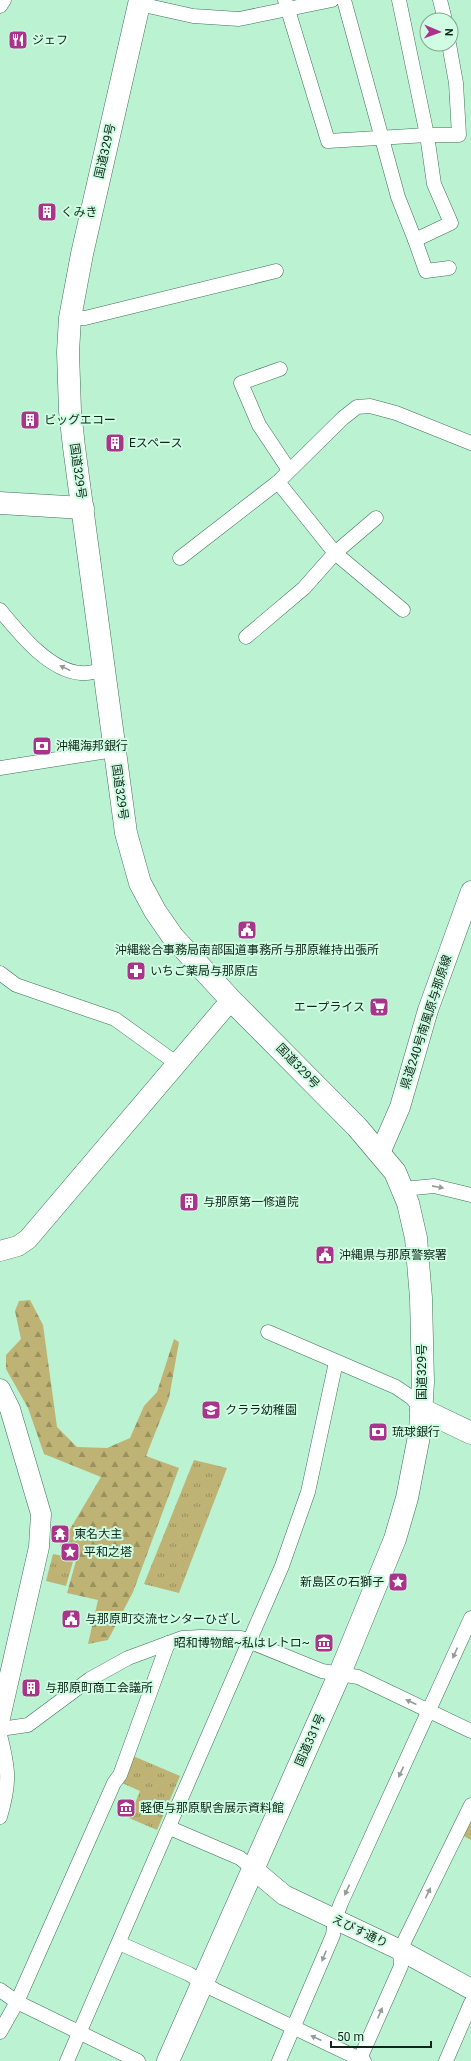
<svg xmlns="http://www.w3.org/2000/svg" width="471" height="2061" font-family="Roboto,'Noto Sans JP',sans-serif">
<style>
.grass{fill:url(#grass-tufts)}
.forest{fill:url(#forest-firs)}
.park{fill:#beb374}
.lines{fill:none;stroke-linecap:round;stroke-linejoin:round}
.street-casing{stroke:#3e7257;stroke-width:15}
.secondary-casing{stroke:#3e7257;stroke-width:21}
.primary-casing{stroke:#3e7257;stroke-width:23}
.highway-casing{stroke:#3e7257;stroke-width:23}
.street{stroke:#fff;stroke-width:14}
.secondary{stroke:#fff;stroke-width:20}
.primary{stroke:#fff;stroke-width:22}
.highway{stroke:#fff;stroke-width:22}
.oneway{fill:#939d98}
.labels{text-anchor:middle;stroke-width:4;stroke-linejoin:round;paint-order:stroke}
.poi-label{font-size:12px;fill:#10261b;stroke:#cffce2;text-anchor:start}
.street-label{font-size:12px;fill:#10261b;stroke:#cffce2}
</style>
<defs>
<pattern id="grass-tufts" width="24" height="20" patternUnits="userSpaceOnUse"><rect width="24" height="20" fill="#beb374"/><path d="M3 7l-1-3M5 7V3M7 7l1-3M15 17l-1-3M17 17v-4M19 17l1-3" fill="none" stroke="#99915e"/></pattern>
<pattern id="forest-firs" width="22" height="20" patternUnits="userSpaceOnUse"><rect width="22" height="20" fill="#beb374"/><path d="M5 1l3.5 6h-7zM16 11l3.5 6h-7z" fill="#99915e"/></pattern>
</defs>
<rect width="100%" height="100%" fill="#baf2d2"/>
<g class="grass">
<path d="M194 1460 227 1468 179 1593 144 1584Z"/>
<path d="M53 1554 74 1558 66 1586 46 1581Z"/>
<path d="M133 1756 180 1776 157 1830 129 1818 140 1791 122 1783Z"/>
</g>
<path class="forest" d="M30 1300 43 1325 57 1427 77 1447 107 1448 130 1438 144 1406 157 1392 174 1339 179 1342 169 1398 146 1456 179 1468 133 1592 108 1640 88 1644 98 1600 67 1593 79 1550 60 1546 101 1477 44 1454 28 1408 6 1369V1355L21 1339 15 1311 19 1301Z"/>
<path class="park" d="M471 1817V1840L462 1835Z"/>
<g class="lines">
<g class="street-casing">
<g id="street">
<path d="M285 0 328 141 427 135H459L456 83 449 44"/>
<path d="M344 0 398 197 415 240 451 223 434 184 427 135 399 0"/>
<path d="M440 0 445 20"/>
<path d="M139 4 193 16 239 19 332 0"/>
<path d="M0 6 4 0"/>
<path d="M415 240 426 271 449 268"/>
<path d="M70 318H85L276 271"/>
<path d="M280 369 241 383 259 425 289 470"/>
<path d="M376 518 335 553 403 610"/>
<path d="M180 558 278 482 343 418 357 407 370 406 396 413 471 443"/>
<path d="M0 610C19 633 49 671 81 673 88 674 96 671 103 670"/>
<path d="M246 637 304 588 335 553 278 482"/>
<path d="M0 768 114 750"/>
<path d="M0 973 16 985 115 1019 176 1063"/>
<path d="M403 1189 434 1186 471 1195"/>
<path d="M268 1332 396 1387 412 1398 421 1409"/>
<path d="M0 1729 28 1725 90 1679 128 1658 182 1638 201 1637 241 1638 322 1671 358 1677 471 1731"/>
<path d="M0 1735C9 1770 10 1783 0 1817"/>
<path d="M170 1828 240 1858 253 1869"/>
<path d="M119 1943 189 1974 215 1990 364 2061"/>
<path d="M0 1990 17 2002 138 2061"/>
<path d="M0 2032 17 2002 114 1783 120 1775 168 1643"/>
<path d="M67 2061 282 1566 308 1492 336 1362"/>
<path d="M279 2061 333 1935 335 1919 341 1903 471 1618"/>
<path d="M359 2061 401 1966 400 1950 471 1805"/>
<path d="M446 2061 471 2003"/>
</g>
</g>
<g class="secondary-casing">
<g id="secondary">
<path d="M380 1153 400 1107 428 1010 471 891"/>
<path d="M0 1251 18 1246 28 1239 231 1000"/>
<path d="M0 1389 10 1409 41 1514 39 1547 0 1718"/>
<path d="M253 1869 284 1895 400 1950 471 1989"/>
</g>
</g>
<g class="primary-casing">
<path id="primary" d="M0 503 83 508"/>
</g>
<g class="highway-casing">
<g id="highway">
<path d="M140 0 82 254 70 318 68 352 70 411 74 447 126 833 140 883 155 911 173 937 231 1000 357 1127 395 1172 408 1203 416 1238 421 1298 423 1382 420 1431 407 1498 395 1539 340 1673 168 2061"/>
<path d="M421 1409 471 1433"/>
</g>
</g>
<use href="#street" class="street"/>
<use href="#secondary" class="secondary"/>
<use href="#primary" class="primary"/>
<use href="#highway" class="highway"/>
</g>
<defs><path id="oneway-solid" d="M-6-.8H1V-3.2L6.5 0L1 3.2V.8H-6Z"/></defs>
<g class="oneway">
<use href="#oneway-solid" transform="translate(65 668) rotate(-154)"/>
<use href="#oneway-solid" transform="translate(438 1187) rotate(11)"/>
<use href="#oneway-solid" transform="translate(455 1653) rotate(114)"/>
<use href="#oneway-solid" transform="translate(411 1702) rotate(-155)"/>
<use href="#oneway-solid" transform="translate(401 1772) rotate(115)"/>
<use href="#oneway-solid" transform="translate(347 1890) rotate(115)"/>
<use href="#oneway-solid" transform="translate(428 1893) rotate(-64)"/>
<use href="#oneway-solid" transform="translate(324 1956) rotate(112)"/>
<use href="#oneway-solid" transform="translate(380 2013) rotate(-66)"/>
<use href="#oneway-solid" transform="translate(316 2038) rotate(-155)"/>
</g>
<defs>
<g id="restaurant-square" transform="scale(1)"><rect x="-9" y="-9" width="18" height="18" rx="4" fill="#aa348b" stroke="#cffce2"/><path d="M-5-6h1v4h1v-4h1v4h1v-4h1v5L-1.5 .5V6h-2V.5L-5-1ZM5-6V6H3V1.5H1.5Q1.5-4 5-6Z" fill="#fff"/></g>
<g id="building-square" transform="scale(1)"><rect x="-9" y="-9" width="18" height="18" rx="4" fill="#aa348b" stroke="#cffce2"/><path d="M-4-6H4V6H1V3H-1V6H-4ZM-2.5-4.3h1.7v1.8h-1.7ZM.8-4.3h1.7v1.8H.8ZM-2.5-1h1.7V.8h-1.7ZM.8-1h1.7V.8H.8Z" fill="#fff"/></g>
<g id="bank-square" transform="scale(1)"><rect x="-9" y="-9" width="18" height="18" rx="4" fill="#aa348b" stroke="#cffce2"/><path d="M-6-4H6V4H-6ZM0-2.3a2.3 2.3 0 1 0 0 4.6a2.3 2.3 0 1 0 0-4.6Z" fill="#fff"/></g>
<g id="civic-square" transform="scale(1)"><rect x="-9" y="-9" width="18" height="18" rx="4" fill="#aa348b" stroke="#cffce2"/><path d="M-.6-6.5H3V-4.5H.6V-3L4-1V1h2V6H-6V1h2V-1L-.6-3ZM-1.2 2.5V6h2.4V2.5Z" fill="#fff"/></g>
<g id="pharmacy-square" transform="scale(1)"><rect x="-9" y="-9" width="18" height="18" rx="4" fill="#aa348b" stroke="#cffce2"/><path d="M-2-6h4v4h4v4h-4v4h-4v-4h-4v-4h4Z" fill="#fff"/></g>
<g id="supermarket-square" transform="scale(1)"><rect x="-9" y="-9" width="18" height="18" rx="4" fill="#aa348b" stroke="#cffce2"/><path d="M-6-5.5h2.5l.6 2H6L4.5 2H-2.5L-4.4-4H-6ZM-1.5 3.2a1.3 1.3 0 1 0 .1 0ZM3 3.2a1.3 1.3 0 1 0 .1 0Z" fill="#fff"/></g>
<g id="school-square" transform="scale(1)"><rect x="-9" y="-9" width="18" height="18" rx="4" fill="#aa348b" stroke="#cffce2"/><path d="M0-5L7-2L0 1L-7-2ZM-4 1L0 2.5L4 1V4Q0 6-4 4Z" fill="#fff"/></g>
<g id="temple-square" transform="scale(1)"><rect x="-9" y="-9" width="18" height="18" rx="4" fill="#aa348b" stroke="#cffce2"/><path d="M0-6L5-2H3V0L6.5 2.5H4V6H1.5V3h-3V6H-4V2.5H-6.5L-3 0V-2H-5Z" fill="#fff"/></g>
<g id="sight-square" transform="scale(1)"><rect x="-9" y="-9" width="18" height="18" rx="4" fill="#aa348b" stroke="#cffce2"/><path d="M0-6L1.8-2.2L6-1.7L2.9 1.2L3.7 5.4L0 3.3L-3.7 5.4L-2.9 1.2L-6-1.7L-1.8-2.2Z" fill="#fff"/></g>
<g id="museum-square" transform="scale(1)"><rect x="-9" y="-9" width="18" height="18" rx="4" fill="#aa348b" stroke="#cffce2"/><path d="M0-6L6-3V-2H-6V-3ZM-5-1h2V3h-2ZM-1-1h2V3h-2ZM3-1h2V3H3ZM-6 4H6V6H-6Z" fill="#fff"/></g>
</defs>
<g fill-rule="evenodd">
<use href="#restaurant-square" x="18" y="40"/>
<use href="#building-square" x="47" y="212"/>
<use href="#building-square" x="30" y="420"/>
<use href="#building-square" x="115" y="443"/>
<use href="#bank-square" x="42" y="746"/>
<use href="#civic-square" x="247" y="930"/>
<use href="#pharmacy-square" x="136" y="971"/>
<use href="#supermarket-square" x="379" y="1007"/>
<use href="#building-square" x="189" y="1202"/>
<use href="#civic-square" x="325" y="1255"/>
<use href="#school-square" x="211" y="1410"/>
<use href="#bank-square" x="378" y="1432"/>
<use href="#temple-square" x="60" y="1534"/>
<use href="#sight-square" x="70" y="1552"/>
<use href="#sight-square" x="398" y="1582"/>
<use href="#civic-square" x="71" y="1619"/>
<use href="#museum-square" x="324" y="1643"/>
<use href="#building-square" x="31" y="1688"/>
<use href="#museum-square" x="126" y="1808"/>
</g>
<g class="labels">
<g class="poi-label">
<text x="32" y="44">ジェフ</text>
<text x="61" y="216">くみき</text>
<text x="44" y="424">ビッグエコー</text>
<text x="129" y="447">Eスペース</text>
<text x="56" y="750">沖縄海邦銀行</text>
<text x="247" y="954" text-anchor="middle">沖縄総合事務局南部国道事務所与那原維持出張所</text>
<text x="150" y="975">いちご薬局与那原店</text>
<text x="365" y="1011" text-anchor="end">エープライス</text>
<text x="203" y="1206">与那原第一修道院</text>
<text x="339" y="1259">沖縄県与那原警察署</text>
<text x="225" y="1414">クララ幼稚園</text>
<text x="392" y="1436">琉球銀行</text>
<text x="74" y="1538">東名大主</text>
<text x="84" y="1556">平和之塔</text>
<text x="384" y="1586" text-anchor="end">新島区の石獅子</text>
<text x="85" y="1623">与那原町交流センターひざし</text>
<text x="310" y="1647" text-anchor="end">昭和博物館~私はレトロ~</text>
<text x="45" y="1692">与那原町商工会議所</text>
<text x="140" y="1812">軽便与那原駅舎展示資料館</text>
</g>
<g class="street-label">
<text transform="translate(105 151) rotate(-77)" y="4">国道329号</text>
<text transform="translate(78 471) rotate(82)" y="4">国道329号</text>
<text transform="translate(120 792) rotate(82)" y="4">国道329号</text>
<text transform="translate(426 1022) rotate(-72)" y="4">県道240号南風原与那原線</text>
<text transform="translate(298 1066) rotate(46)" y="4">国道329号</text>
<text transform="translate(422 1372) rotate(-90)" y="4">国道329号</text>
<text transform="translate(310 1740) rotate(-66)" y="4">国道331号</text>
<text transform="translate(360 1931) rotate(26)" y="4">えびす通り</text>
</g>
</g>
<g transform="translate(439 32) rotate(92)"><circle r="19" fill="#cffce2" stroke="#83a692"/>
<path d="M0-3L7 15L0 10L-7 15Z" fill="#aa348b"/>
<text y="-6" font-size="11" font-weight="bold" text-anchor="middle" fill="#10261b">N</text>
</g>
<path d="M331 2041v6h100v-6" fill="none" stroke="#10261b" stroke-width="2"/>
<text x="337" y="2041" font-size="12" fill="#10261b" stroke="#cffce2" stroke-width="3" paint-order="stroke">50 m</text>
</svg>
